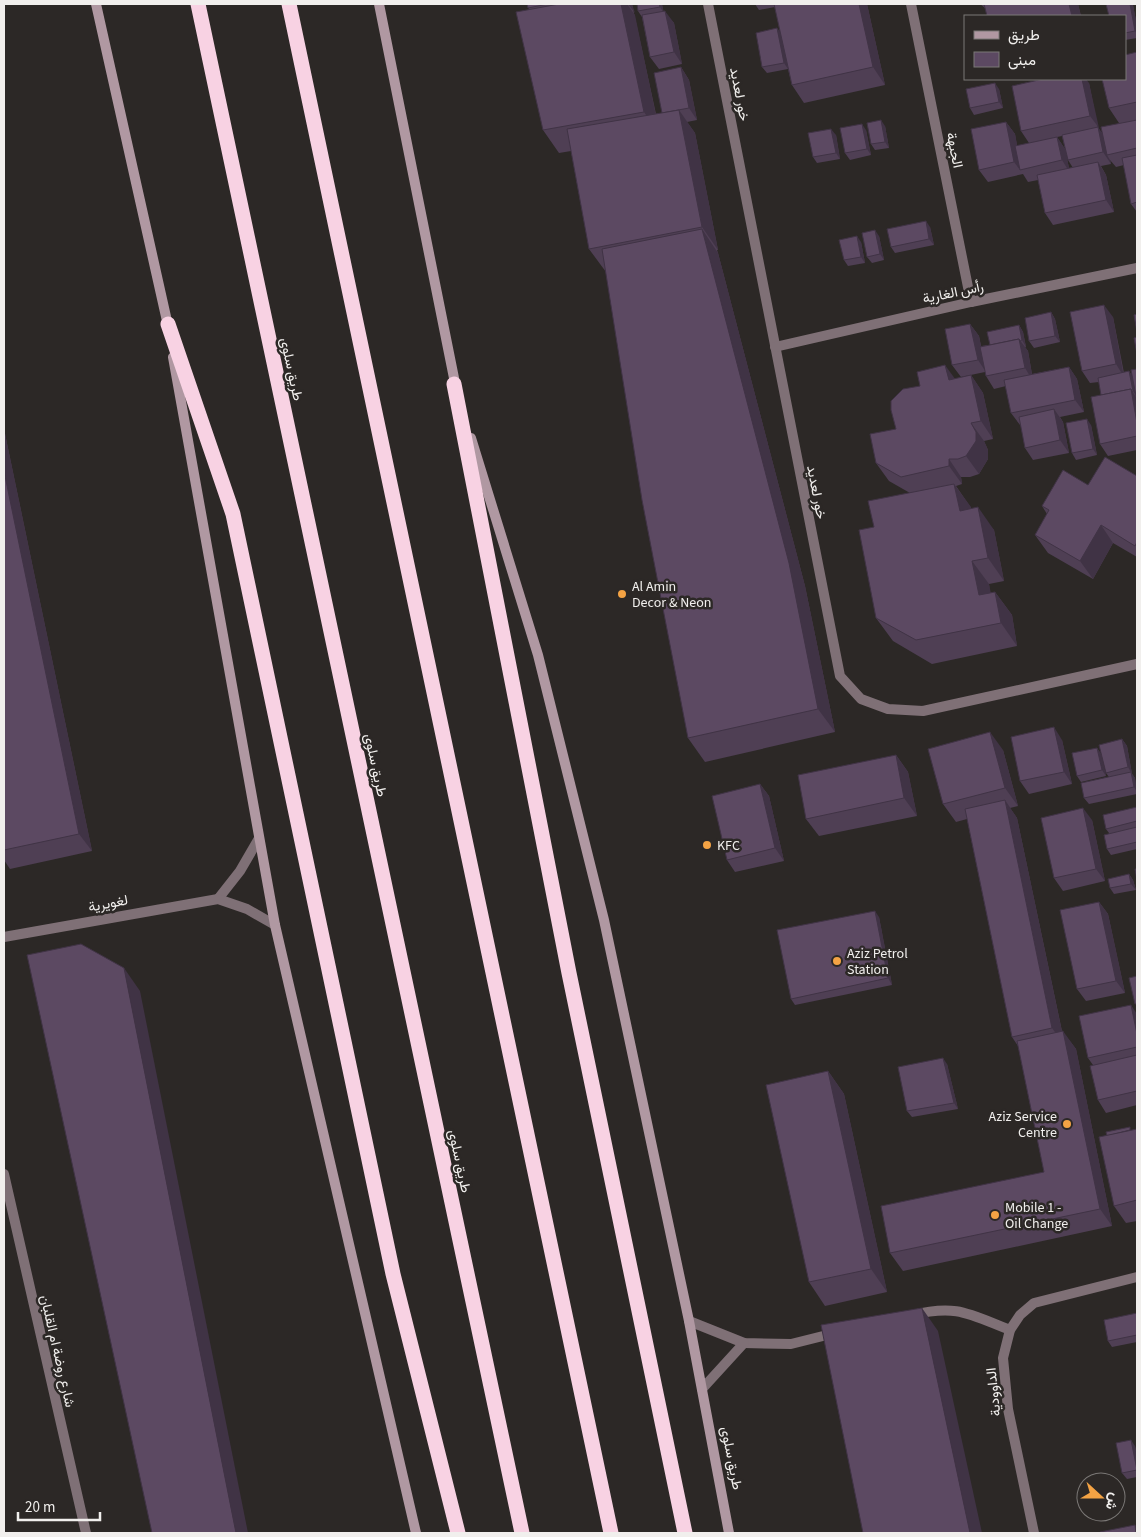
<svg xmlns="http://www.w3.org/2000/svg" width="1141" height="1537" font-family="'Source Sans 3',Vazirmatn,sans-serif">
<style>
.lines{fill:none;stroke-linecap:round;stroke-linejoin:round}
.street{stroke:#7f7076;stroke-width:10}
.secondary{stroke:#b098a2;stroke-width:10}
.highway{stroke:#f8d2e3;stroke-width:15}
.wall{fill:#4f3f54;fill-rule:evenodd}
.shaded-wall{fill:#403345}
.building{fill:#5c4962;stroke:#403345}
.poi-dot{fill:#f4a344;stroke:#2c2826;stroke-width:2}
.labels{text-anchor:middle;stroke-width:5;stroke-linejoin:round;paint-order:stroke}
.street-label{font-size:14px;fill:#f1efed;stroke:#2c2826}
.poi-label{font-size:14px;fill:#f1efed;stroke:#2c2826;text-anchor:start}
</style>
<rect width="100%" height="100%" fill="#2c2826"/>
<g class="lines">
<g class="street">
<path d="M708 4 840 676 861 699 888 709 923 711 1137 664"/>
<path d="M911 4 971 302"/>
<path d="M775 347 971 302 1137 268"/>
<path d="M218 899 240 871 258 840"/>
<path d="M4 937 218 899 247 909 275 925"/>
<path d="M4 1174 86 1533"/>
<path d="M912 1315C957 1304 969 1314 1010 1330"/>
<path d="M689 1321 744 1343 791 1344 835 1333"/>
<path d="M702 1389 744 1343"/>
<path d="M1034 1533 1008 1409 1003 1358 1010 1330 1020 1315 1034 1303 1137 1277"/>
</g>
<g class="secondary">
<path d="M96 4 169 330"/>
<path d="M379 4 456 388"/>
<path d="M173 357 275 925 416 1533"/>
<path d="M471 438 538 655 604 920 689 1321 729 1533"/>
</g>
<g class="highway">
<path d="M198 4 522 1533"/>
<path d="M289 4 611 1533"/>
<path d="M168 324 233 514 393 1274 458 1533"/>
<path d="M454 384 569 973 685 1533"/>
</g>
</g>
<g class="wall">
<path d="M527 4H632L656 114 662 113 681 67 689 80 697 120 687 122 695 133 718 250H717L718 253 805 586 835 732 705 762 688 738 606 272 589 249 571 151 559 153 543 130 529 9Z"/>
<path d="M662 4 663 11 674 23 682 64 659 69 650 57 642 17 638 11Z"/>
<path d="M755 4H867L885 85 804 103 792 85 788 69 767 73 762 67 780 32 775 7 759 10Z"/>
<path d="M980 4H1078L1081 16 985 8Z"/>
<path d="M1133 5 1137 26V38L1125 40V16Z"/>
<path d="M1137 52V212L1131 204 1124 165 1116 167 1110 160 1111 164 1101 166 1106 175 1114 212 1053 225 1045 213 1038 180 1028 182 1023 174 988 182 979 170 1006 122 1015 134 1017 146 1029 143 1021 131 1089 83 1098 128 1103 134 1119 123 1109 108ZM1062 136 1068 160 1073 168H1069L1065 149 1057 137Z"/>
<path d="M999 89 1003 108 974 115 970 108Z"/>
<path d="M885 126 889 148 875 150 871 144Z"/>
<path d="M866 130 871 155 850 160 845 153Z"/>
<path d="M836 135 840 159 817 163 813 157Z"/>
<path d="M930 227 934 245 895 253 891 247Z"/>
<path d="M879 236 884 260 872 263 867 257Z"/>
<path d="M861 242 865 263 848 266 844 260Z"/>
<path d="M1051 312 1055 319 1060 342 1034 348 1029 341Z"/>
<path d="M1113 317 1124 373 1129 371 1132 376 1137 369V450L1108 456 1100 444 1101 395 1099 382 1090 383 1082 371Z"/>
<path d="M970 324 979 336 981 346 990 345 1019 325 1023 332 1026 347H1025L1028 351 1032 374 1069 367 1077 379 1084 412 1060 417 1063 422 1069 453 1033 460 1025 448 1021 425H1020L1011 413 1006 386 994 389 986 376 985 372 961 377 952 365Z"/>
<path d="M971 375 983 393 993 439 984 441 988 450V459L979 474 970 477H961L962 484 956 486 971 508 994 530 1004 581 989 584 990 593 995 592 1012 615 1017 646 932 664 893 641 876 618 874 527 910 493 889 481 876 463 896 429 955 379Z"/>
<path d="M1091 425 1097 455 1076 460 1072 453Z"/>
<path d="M4 429 92 851 10 869 4 860Z"/>
<path d="M1137 476V557L1113 543 1093 579 1048 553 1035 535 1047 514 1042 506 1088 485Z"/>
<path d="M1122 739 1127 746 1132 774 1135 778 1137 794 1089 804 1084 798 1109 777 1106 773Z"/>
<path d="M1062 740 1072 784 1029 794 1020 781Z"/>
<path d="M1097 748 1101 754 1106 776 1081 782 1077 776Z"/>
<path d="M1003 750 1018 806 1010 808 1017 818 1062 1031 1076 1049 1112 1226 903 1271 890 1253 1044 1172 1018 1046 1012 1037 967 819 956 822 943 804Z"/>
<path d="M896 755 908 772 917 816 819 836 806 819Z"/>
<path d="M760 784 769 796 784 861 735 872 727 860Z"/>
<path d="M1137 807V849L1111 855 1107 849 1109 833 1106 829Z"/>
<path d="M1092 820 1105 881 1063 891 1054 878Z"/>
<path d="M1129 874 1133 880 1136 890 1114 894 1110 888Z"/>
<path d="M1099 902 1108 914 1125 993 1086 1001 1077 989Z"/>
<path d="M879 917 892 985 795 1005 791 999Z"/>
<path d="M1137 1014V1105L1106 1113 1098 1100 1093 1065 1088 1058Z"/>
<path d="M947 1064 958 1109 912 1117 907 1111Z"/>
<path d="M828 1071 844 1094 887 1292 825 1306 809 1282Z"/>
<path d="M1137 1129V1221L1126 1223 1114 1206 1132 1130Z"/>
<path d="M1137 1313V1342L1112 1347 1108 1341Z"/>
<path d="M1135 1446 1137 1457V1477L1127 1479 1122 1473Z"/>
</g>
<g class="shaded-wall">
<path d="M621 4H627L635 15 660 135 644 112Z"/>
<path d="M628 4H632L635 13Z"/>
<path d="M659 4H662L664 13 660 7Z"/>
<path d="M859 4H867L885 85 873 67Z"/>
<path d="M1069 4H1078L1081 16H1072Z"/>
<path d="M1130 4H1132L1133 5 1137 26V34L1135 31Z"/>
<path d="M665 11 674 23 682 64 674 52Z"/>
<path d="M777 28 782 34 788 69 784 63Z"/>
<path d="M681 67 689 80 697 120 689 108Z"/>
<path d="M1082 79H1086L1089 83 1099 128 1090 116Z"/>
<path d="M995 83 999 89 1003 108 999 102Z"/>
<path d="M679 110 695 133 718 250 702 227Z"/>
<path d="M881 120 885 126 889 148 885 142Z"/>
<path d="M1006 122 1015 134 1022 169 1020 170 1014 162Z"/>
<path d="M862 124 866 130 871 155 867 149Z"/>
<path d="M1098 127 1106 139 1107 155 1110 160 1111 164 1103 152Z"/>
<path d="M831 129 836 135 840 159 836 153Z"/>
<path d="M1057 137 1065 149 1070 173 1062 160Z"/>
<path d="M1098 162 1106 175 1114 212 1106 200Z"/>
<path d="M926 221 930 227 934 245 929 239Z"/>
<path d="M702 229 718 253 805 586 835 732 818 709Z"/>
<path d="M875 230 879 236 884 260 880 254Z"/>
<path d="M857 236 861 242 865 263 861 257Z"/>
<path d="M1104 305 1113 317 1124 377 1116 364Z"/>
<path d="M1051 312 1055 319 1060 342 1055 336Z"/>
<path d="M970 324 979 336 986 372 978 360Z"/>
<path d="M1019 325 1023 332 1026 347 1022 340Z"/>
<path d="M1019 339 1028 351 1033 381 1025 368Z"/>
<path d="M945 365 958 383 949 380Z"/>
<path d="M1069 367 1077 379 1084 412 1075 400Z"/>
<path d="M1129 371 1134 378 1137 397 1133 391Z"/>
<path d="M971 375 983 393 993 439 981 421Z"/>
<path d="M1131 389 1137 399V423Z"/>
<path d="M1054 409 1063 422 1069 453 1060 440Z"/>
<path d="M1087 419 1091 425 1097 455 1093 449Z"/>
<path d="M971 423 984 441 988 450V459L979 474 966 456Z"/>
<path d="M4 429 92 851 79 834 4 471Z"/>
<path d="M949 459 961 477 962 484 949 466Z"/>
<path d="M954 484 971 507 976 534 960 511Z"/>
<path d="M978 507 994 530 1004 581 988 558Z"/>
<path d="M1101 525 1113 543 1093 579 1080 561Z"/>
<path d="M972 561 989 584 996 618 979 595Z"/>
<path d="M995 592 1012 615 1017 646 1001 623Z"/>
<path d="M1054 727 1062 740 1072 784 1064 772Z"/>
<path d="M990 732 1003 750 1018 806 1005 788Z"/>
<path d="M1122 739 1127 746 1132 774 1128 767Z"/>
<path d="M1097 748 1101 754 1106 776 1102 770Z"/>
<path d="M896 755 908 772 917 816 904 798Z"/>
<path d="M1131 772 1135 778 1137 792 1134 787Z"/>
<path d="M760 784 769 796 784 861 775 848Z"/>
<path d="M1005 800 1017 818 1065 1046 1052 1028Z"/>
<path d="M1083 808 1092 820 1105 881 1096 869Z"/>
<path d="M1129 874 1133 880 1136 890 1131 884Z"/>
<path d="M1099 902 1108 914 1125 993 1116 981Z"/>
<path d="M875 911 879 917 892 985 888 978Z"/>
<path d="M124 968 140 991 248 1533H236Z"/>
<path d="M1131 1005 1137 1014V1034Z"/>
<path d="M1063 1031 1076 1049 1112 1226 1100 1209Z"/>
<path d="M943 1058 947 1064 958 1109 954 1103Z"/>
<path d="M828 1071 844 1094 887 1292 871 1269Z"/>
<path d="M922 1308 938 1331 982 1533H970Z"/>
<path d="M1131 1440 1135 1446 1137 1457V1471Z"/>
</g>
<g class="building">
<path d="M527 4H548L528 8Z"/>
<path d="M559 4H621L644 112 543 130 516 12Z"/>
<path d="M637 4H659L660 7 638 11Z"/>
<path d="M774 4H859L873 67 792 85Z"/>
<path d="M984 4H1069L1072 16H987Z"/>
<path d="M1106 4H1130L1135 31 1125 33V16H1109Z"/>
<path d="M665 11 674 52 650 57 642 15Z"/>
<path d="M777 28 784 63 762 67 756 33Z"/>
<path d="M1137 52V102L1109 108 1102 79H1125V55Z"/>
<path d="M681 67 689 108 662 113 654 73Z"/>
<path d="M1043 79H1082L1090 116 1021 131 1012 86Z"/>
<path d="M995 83 999 102 970 108 966 89Z"/>
<path d="M679 110 702 227 589 249 567 129Z"/>
<path d="M881 120 885 142 871 144 867 123Z"/>
<path d="M1137 120V148L1107 155 1101 127Z"/>
<path d="M1006 122 1014 162 979 170 971 129Z"/>
<path d="M862 124 867 149 845 153 840 128Z"/>
<path d="M1098 127 1103 152 1068 160 1062 135Z"/>
<path d="M831 129 836 153 813 157 808 133Z"/>
<path d="M1057 137 1062 160 1020 170 1015 146Z"/>
<path d="M1137 155V202L1131 204 1122 158Z"/>
<path d="M1098 162 1106 200 1045 213 1037 175Z"/>
<path d="M926 221 929 239 891 247 887 229Z"/>
<path d="M702 229 789 563 818 709 688 738 642 500 602 249Z"/>
<path d="M875 230 880 254 867 257 862 233Z"/>
<path d="M857 236 861 257 844 260 839 240Z"/>
<path d="M1104 305 1116 364 1082 371 1070 312Z"/>
<path d="M1051 312 1055 336 1029 341 1025 318Z"/>
<path d="M1137 314V332L1134 315Z"/>
<path d="M970 324 978 360 952 365 945 329Z"/>
<path d="M1019 325 1022 340 1020 341 1019 339 990 345 987 332Z"/>
<path d="M1137 337V354L1134 338Z"/>
<path d="M1019 339 1025 368 986 376 980 347Z"/>
<path d="M945 365 949 380 971 375 981 421 971 423 976 432V441L966 456 958 459H949V466L901 477 876 463 870 434 896 429 891 410V401L903 389 920 386 917 372Z"/>
<path d="M1069 367 1075 400 1011 413 1004 380Z"/>
<path d="M1137 369V401L1131 370Z"/>
<path d="M1129 371 1133 391 1132 392 1131 389 1101 395 1098 378Z"/>
<path d="M1131 389 1137 423V436L1100 444 1091 397Z"/>
<path d="M1054 409 1060 440 1025 448 1019 417Z"/>
<path d="M1087 419 1093 449 1072 453 1066 423Z"/>
<path d="M1105 457 1137 476V542L1135 546 1101 525 1080 561 1035 535 1049 510 1042 506 1063 470 1088 485Z"/>
<path d="M4 471 79 834 4 850Z"/>
<path d="M954 484 960 511 978 507 988 558 972 561 979 595 995 592 1001 623 916 640 876 618 859 530 874 527 868 501Z"/>
<path d="M1054 727 1064 772 1020 781 1011 737Z"/>
<path d="M990 732 1005 788 943 804 928 749Z"/>
<path d="M1122 739 1128 767 1106 773 1099 745Z"/>
<path d="M1097 748 1102 770 1077 776 1072 753Z"/>
<path d="M896 755 904 798 806 819 798 775Z"/>
<path d="M1131 772 1134 787 1084 798 1081 783Z"/>
<path d="M760 784 775 848 727 860 712 796Z"/>
<path d="M1005 800 1052 1028 1012 1037 965 809Z"/>
<path d="M1137 807V821L1106 829 1103 815Z"/>
<path d="M1083 808 1096 869 1054 878 1041 818Z"/>
<path d="M1137 827V842L1107 849 1104 835Z"/>
<path d="M1135 869H1137V880Z"/>
<path d="M1129 874 1131 884 1110 888 1108 879Z"/>
<path d="M1099 902 1116 981 1077 989 1060 910Z"/>
<path d="M875 911 888 978 791 999 777 930Z"/>
<path d="M81 944 124 968 236 1533H152L27 955Z"/>
<path d="M1137 976V1004H1135L1129 978Z"/>
<path d="M1131 1005 1137 1034V1047L1088 1058 1079 1016Z"/>
<path d="M1063 1031 1100 1209 890 1253 881 1206 1044 1172 1017 1041Z"/>
<path d="M1137 1055V1091L1098 1100 1090 1066Z"/>
<path d="M943 1058 954 1103 907 1111 898 1067Z"/>
<path d="M828 1071 871 1269 809 1282 766 1085Z"/>
<path d="M1130 1127V1130L1107 1136 1106 1132Z"/>
<path d="M1137 1129V1200L1114 1206 1099 1137Z"/>
<path d="M922 1308 970 1533H863L821 1325Z"/>
<path d="M1137 1313V1335L1108 1341 1104 1320Z"/>
<path d="M1131 1440 1137 1470 1122 1473 1116 1443Z"/>
<path d="M1135 1525 1136 1533H1101L1100 1532Z"/>
</g>
<g class="poi-dot">
<circle cx="622" cy="594" r="5"/>
<circle cx="707" cy="845" r="5"/>
<circle cx="837" cy="961" r="5"/>
<circle cx="1067" cy="1124" r="5"/>
<circle cx="995" cy="1215" r="5"/>
</g>
<g class="labels">
<g class="street-label">
<text transform="translate(740 94) rotate(79)" y="5">خور لعديد</text>
<text transform="translate(955 150) rotate(78)" y="5">الجبهة</text>
<text transform="translate(953 292) rotate(-12)" y="5">رأس الغارية</text>
<text transform="translate(292 369) rotate(78)" y="5">طريق سلوى</text>
<text transform="translate(817 492) rotate(79)" y="5">خور لعديد</text>
<text transform="translate(376 765) rotate(78)" y="5">طريق سلوى</text>
<text transform="translate(108 903) rotate(-11)" y="5">لغويرية</text>
<text transform="translate(460 1161) rotate(78)" y="5">طريق سلوى</text>
<text transform="translate(58 1351) rotate(77)" y="5">شارع روضة ام القلبان</text>
<text transform="translate(993 1392) rotate(-96)" y="5">الداوودية</text>
<text transform="translate(732 1458) rotate(79)" y="5">طريق سلوى</text>
</g>
<g class="poi-label">
<text x="632" y="591">Al Amin<tspan x="632" dy="16">Decor &amp; Neon</tspan></text>
<text x="717" y="850">KFC</text>
<text x="847" y="958">Aziz Petrol<tspan x="847" dy="16">Station</tspan></text>
<text x="1057" y="1121" text-anchor="end">Aziz Service<tspan x="1057" dy="16">Centre</tspan></text>
<text x="1005" y="1212">Mobile 1 -<tspan x="1005" dy="16">Oil Change</tspan></text>
</g>
</g>
<rect width="1141" height="1537" fill="none" stroke="#f1efed" stroke-width="10"/>
<rect x="964" y="15" width="162" height="65" fill="#2c2826" stroke="#7b7876"/>
<rect x="974" y="31" width="25" height="8" fill="#b098a2" stroke="#7b7876"/>
<text x="1008" y="40" font-size="15" fill="#f1efed">طريق</text>
<rect x="974" y="52" width="25" height="15" fill="#5c4962" stroke="#7b7876"/>
<text x="1008" y="65" font-size="15" fill="#f1efed">مبنى</text>
<g transform="translate(1101 1497) rotate(111)"><circle r="24" fill="#2c2826" stroke="#7b7876"/>
<path d="M0-4L9 19L0 12L-9 19Z" fill="#f4a344"/>
<text y="-8" font-size="14" font-weight="bold" text-anchor="middle" fill="#f1efed">ش</text>
</g>
<path d="M18 1512v8h82v-8" fill="none" stroke="#f1efed" stroke-width="2.5"/>
<text x="25" y="1512" font-size="15" fill="#f1efed" stroke="#2c2826" stroke-width="4" paint-order="stroke">20 m</text>
</svg>
